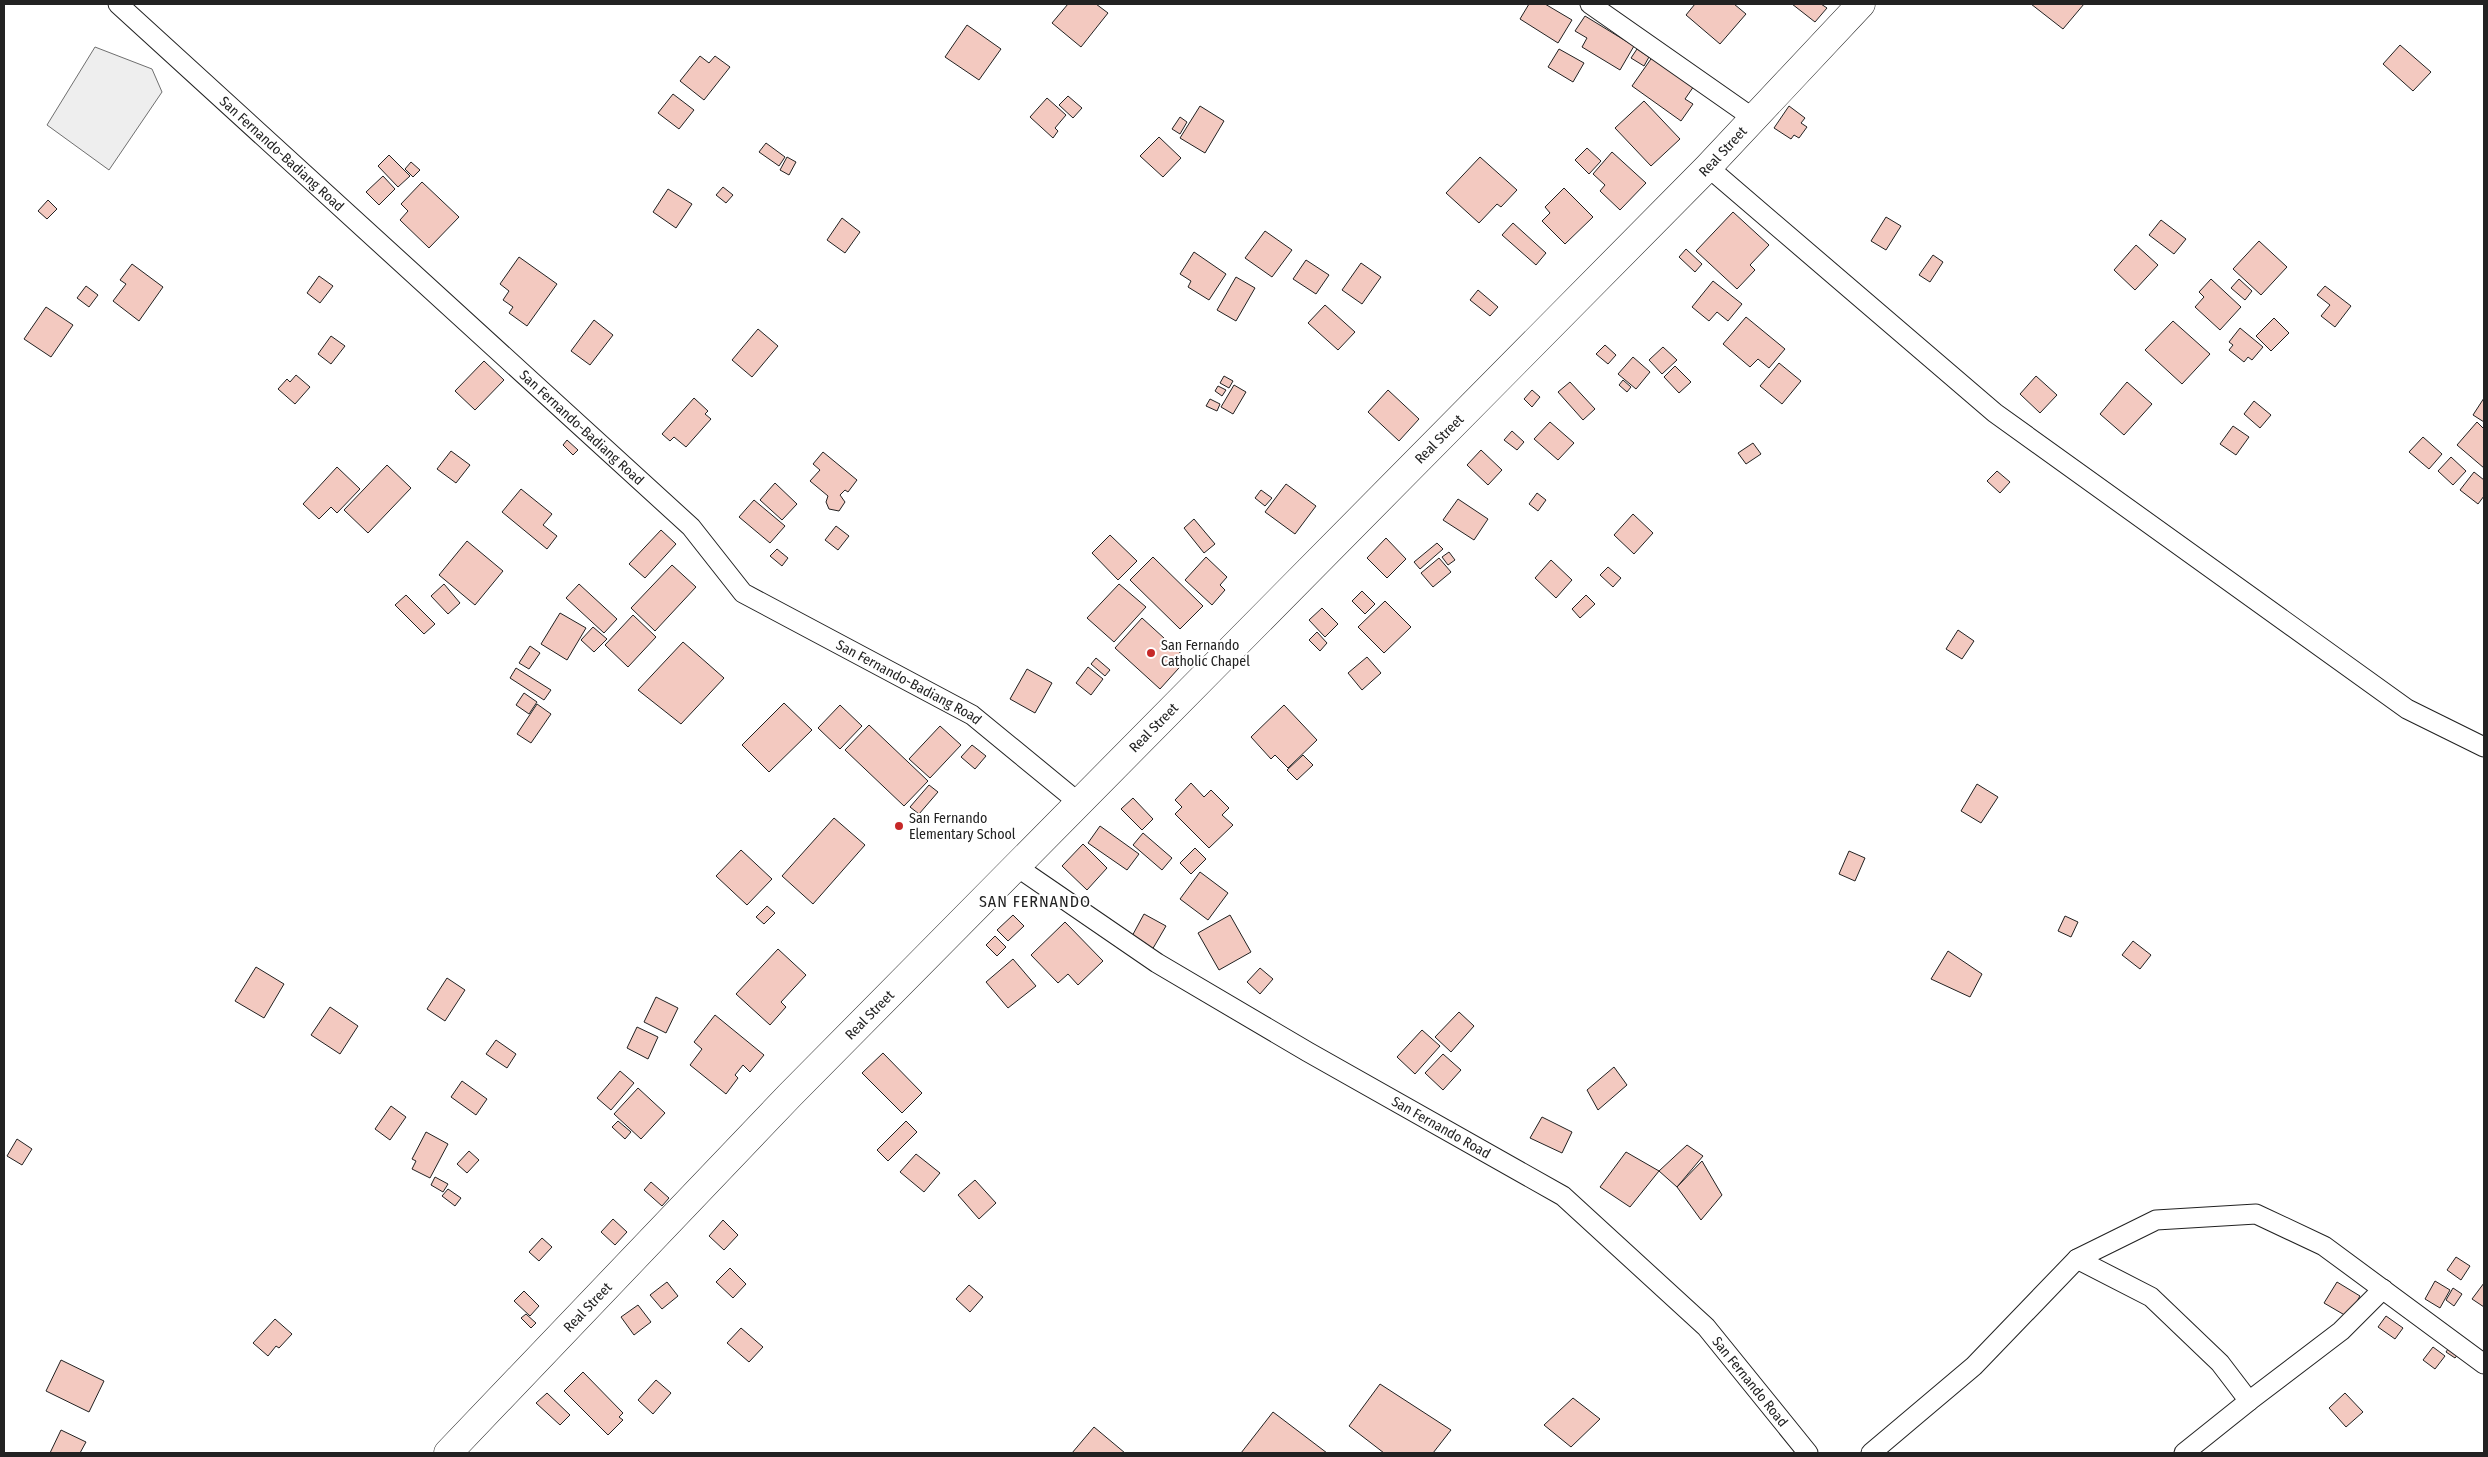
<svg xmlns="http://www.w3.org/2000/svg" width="2488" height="1457" font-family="'Fira Sans Condensed',sans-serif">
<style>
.green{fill:#eee;stroke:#6f6f6f}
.building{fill:#f3c9c0;stroke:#222}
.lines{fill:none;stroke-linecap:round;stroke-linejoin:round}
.street-casing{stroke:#222;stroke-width:21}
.secondary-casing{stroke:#222;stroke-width:29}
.street{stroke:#fff;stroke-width:19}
.secondary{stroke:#fff;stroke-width:28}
.poi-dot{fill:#c62828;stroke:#fff;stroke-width:2}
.labels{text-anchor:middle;stroke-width:4;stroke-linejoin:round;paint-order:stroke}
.street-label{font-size:14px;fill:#222;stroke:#fff}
.poi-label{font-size:14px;fill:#222;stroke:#fff;text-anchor:start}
.quarter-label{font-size:16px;letter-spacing:1px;fill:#222;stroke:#fff}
</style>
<rect width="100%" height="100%" fill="#fff"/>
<path class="green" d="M95 47 152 69 162 92 109 170 47 125Z"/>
<g class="building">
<path d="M1068 4H1096L1108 13 1081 47 1052 23Z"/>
<path d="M1529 4H1545L1572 20 1558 43 1520 19Z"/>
<path d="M1695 4H1734L1746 14 1720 44 1686 15Z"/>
<path d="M1792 4H1821L1827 8 1815 22Z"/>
<path d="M2031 4H2084L2063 29Z"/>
<path d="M1585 16 1634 46 1620 70 1582 47 1587 38 1575 31Z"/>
<path d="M967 25 1001 49 979 80 945 57Z"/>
<path d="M2400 45 2431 72 2413 91 2383 64Z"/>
<path d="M1559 49 1584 63 1573 82 1548 67Z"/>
<path d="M1637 49 1649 57 1644 66 1631 58Z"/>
<path d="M700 56 709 63 715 56 730 67 704 100 680 81Z"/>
<path d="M1653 56 1694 86 1685 99 1693 104 1681 121 1632 86Z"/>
<path d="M673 94 694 110 679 129 658 113Z"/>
<path d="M1068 96 1082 108 1073 118 1059 105Z"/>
<path d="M1047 98 1066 115 1055 128 1058 131 1053 138 1030 117Z"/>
<path d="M1644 101 1680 139 1651 166 1615 128Z"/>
<path d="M1200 106 1224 121 1205 153 1180 138Z"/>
<path d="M1789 106 1805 118 1801 123 1807 127 1799 138 1794 135 1791 139 1774 128Z"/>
<path d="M1180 117 1187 122 1180 134 1172 129Z"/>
<path d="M1159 137 1181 158 1163 177 1140 156Z"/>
<path d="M766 143 785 157 779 166 759 152Z"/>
<path d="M1587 148 1601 161 1589 174 1575 160Z"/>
<path d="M1612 152 1646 183 1620 210 1600 191 1605 185 1593 174Z"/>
<path d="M389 155 410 176 398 187 378 166Z"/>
<path d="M787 157 796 162 789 175 780 170Z"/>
<path d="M1480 157 1517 190 1501 207 1497 204 1479 223 1446 193Z"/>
<path d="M411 162 420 170 413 177 405 169Z"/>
<path d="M383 176 395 189 379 205 366 192Z"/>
<path d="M422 182 459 217 429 248 400 220 408 211 401 204Z"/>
<path d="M723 187 733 195 726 203 716 195Z"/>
<path d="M1564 188 1593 217 1565 244 1542 221 1550 213 1545 207Z"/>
<path d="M668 189 692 204 676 228 653 212Z"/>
<path d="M48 200 57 209 47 219 38 211Z"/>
<path d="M1733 212 1769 245 1750 265 1755 270 1737 289 1696 251Z"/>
<path d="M1886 217 1901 226 1886 250 1871 241Z"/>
<path d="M842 218 860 232 845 253 827 240Z"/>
<path d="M2161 220 2186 239 2174 254 2149 235Z"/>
<path d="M1513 223 1546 253 1536 265 1502 235Z"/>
<path d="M1265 231 1292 250 1272 277 1245 258Z"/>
<path d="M2259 241 2287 267 2261 295 2233 269Z"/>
<path d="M2136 245 2158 265 2135 290 2114 270Z"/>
<path d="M1686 249 1702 264 1695 272 1679 257Z"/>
<path d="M1194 252 1226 274 1209 300 1188 287 1191 281 1180 274Z"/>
<path d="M1933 255 1943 262 1930 282 1919 275Z"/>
<path d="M519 257 557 284 527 326 509 313 513 307 503 300 509 291 500 284Z"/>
<path d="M1306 260 1329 275 1316 294 1293 279Z"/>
<path d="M1361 263 1381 277 1362 304 1342 290Z"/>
<path d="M132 264 163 287 139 321 113 301 126 284 120 280Z"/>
<path d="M319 276 333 286 320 303 307 293Z"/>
<path d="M1236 277 1255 288 1236 321 1217 310Z"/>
<path d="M2211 279 2241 307 2220 330 2195 307 2204 297 2199 292Z"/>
<path d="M2239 279 2252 291 2245 300 2231 288Z"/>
<path d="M1713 281 1742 304 1728 321 1717 312 1709 321 1692 307Z"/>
<path d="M86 286 98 295 89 307 77 298Z"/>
<path d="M2325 286 2351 306 2335 327 2321 316 2330 305 2317 295Z"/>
<path d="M1478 290 1498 307 1490 316 1470 300Z"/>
<path d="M1325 305 1355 332 1338 350 1308 323Z"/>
<path d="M46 307 73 325 51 357 24 339Z"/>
<path d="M1746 317 1785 349 1769 368 1758 359 1750 367 1723 344Z"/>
<path d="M2274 318 2289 333 2271 351 2256 336Z"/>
<path d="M594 320 613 335 590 365 571 351Z"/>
<path d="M2173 321 2210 354 2182 384 2145 350Z"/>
<path d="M2240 328 2263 347 2252 360 2248 357 2244 362 2229 350 2233 345 2229 342Z"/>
<path d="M758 329 778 346 752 377 732 360Z"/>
<path d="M331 336 345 346 331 364 318 354Z"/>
<path d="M1605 345 1616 355 1608 364 1596 354Z"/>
<path d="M1663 347 1677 360 1662 374 1649 360Z"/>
<path d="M1633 357 1650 372 1636 389 1618 374Z"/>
<path d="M484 361 504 380 475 410 455 391Z"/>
<path d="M1779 363 1801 381 1782 404 1760 386Z"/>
<path d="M1675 366 1691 382 1679 393 1664 377Z"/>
<path d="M296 375 310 387 295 404 278 389 287 379 290 382Z"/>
<path d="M1224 376 1233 381 1229 388 1220 383Z"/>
<path d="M2036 376 2057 395 2040 413 2020 394Z"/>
<path d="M1623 380 1631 387 1627 392 1619 385Z"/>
<path d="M1570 382 1595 409 1583 420 1558 392Z"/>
<path d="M2127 382 2152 404 2124 435 2100 414Z"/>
<path d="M1234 385 1246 392 1233 414 1221 407Z"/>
<path d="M1218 386 1226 390 1222 396 1215 391Z"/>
<path d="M1388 390 1419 419 1399 441 1368 412Z"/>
<path d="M1532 390 1540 397 1532 407 1524 399Z"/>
<path d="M694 398 708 411 705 414 711 419 686 447 674 437 670 441 662 434Z"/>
<path d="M2484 398V422L2473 415Z"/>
<path d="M1210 399 1220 404 1217 411 1206 406Z"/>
<path d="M2254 401 2271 415 2260 428 2244 414Z"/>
<path d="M1550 422 1574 443 1558 460 1534 439Z"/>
<path d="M2477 422 2484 429V468L2457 445Z"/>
<path d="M2233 426 2249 437 2236 455 2220 444Z"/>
<path d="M1512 431 1524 442 1517 450 1504 440Z"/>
<path d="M2423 437 2442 454 2429 469 2409 452Z"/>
<path d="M567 440 578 450 573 455 563 445Z"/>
<path d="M1753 443 1761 454 1746 464 1738 453Z"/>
<path d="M1481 450 1502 470 1488 485 1467 465Z"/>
<path d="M451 451 470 465 456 483 437 469Z"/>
<path d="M823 452 857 480 848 492 845 490 840 495 845 502 839 511 829 509 826 502 828 496 810 481 820 470 813 464Z"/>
<path d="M2451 457 2466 471 2453 485 2438 471Z"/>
<path d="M387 465 411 488 368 533 344 510Z"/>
<path d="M337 467 360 489 337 513 331 507 319 519 303 504Z"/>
<path d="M1997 471 2010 482 2000 493 1987 481Z"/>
<path d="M2474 472 2484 480V496L2478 504 2460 490Z"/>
<path d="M775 483 797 504 782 520 760 500Z"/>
<path d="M1286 484 1316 506 1295 534 1265 512Z"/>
<path d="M521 489 552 514 543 525 557 536 547 549 502 512Z"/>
<path d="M1261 490 1272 498 1265 506 1255 498Z"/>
<path d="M1537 493 1546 500 1538 511 1529 504Z"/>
<path d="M1458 499 1488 519 1474 540 1443 520Z"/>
<path d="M754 500 785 526 770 543 739 517Z"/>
<path d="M1633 514 1653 533 1634 554 1614 535Z"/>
<path d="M1194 519 1215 544 1204 553 1184 528Z"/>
<path d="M836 526 849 536 838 550 825 540Z"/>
<path d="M661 530 676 544 645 578 629 564Z"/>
<path d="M1110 535 1137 561 1118 580 1092 553Z"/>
<path d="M1386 538 1406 559 1387 578 1367 558Z"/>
<path d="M467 541 503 571 475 605 439 575Z"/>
<path d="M1437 543 1443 549 1420 569 1414 562Z"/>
<path d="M777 549 788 558 782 566 770 556Z"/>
<path d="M1449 552 1455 560 1448 565 1442 557Z"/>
<path d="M1153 557 1203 606 1180 629 1130 580Z"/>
<path d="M1206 557 1227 577 1220 585 1225 590 1212 605 1185 580Z"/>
<path d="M1439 558 1451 572 1433 587 1421 573Z"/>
<path d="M1551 560 1572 580 1556 598 1535 578Z"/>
<path d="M672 565 696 587 655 631 631 608Z"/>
<path d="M1608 567 1621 578 1613 587 1600 575Z"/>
<path d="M444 584 460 603 448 614 431 596Z"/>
<path d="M579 584 617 619 604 633 566 598Z"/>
<path d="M1119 584 1146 607 1114 642 1087 618Z"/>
<path d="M1362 591 1375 604 1365 614 1352 601Z"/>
<path d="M406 595 435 624 424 634 395 605Z"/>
<path d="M1586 595 1595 604 1580 618 1572 609Z"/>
<path d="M1385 601 1411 627 1384 653 1358 627Z"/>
<path d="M1322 608 1338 624 1325 637 1309 620Z"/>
<path d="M560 613 586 628 567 660 541 644Z"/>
<path d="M633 615 656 637 628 667 605 645Z"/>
<path d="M1142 618 1187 659 1160 689 1115 648Z"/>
<path d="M593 627 607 639 594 652 581 640Z"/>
<path d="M1958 630 1974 641 1962 659 1946 649Z"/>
<path d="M1317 632 1327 643 1320 651 1309 640Z"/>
<path d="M683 642 724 678 681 724 638 690Z"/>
<path d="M530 646 540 653 529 669 519 663Z"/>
<path d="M1367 657 1381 673 1362 690 1348 673Z"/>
<path d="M1096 658 1110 670 1105 676 1091 664Z"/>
<path d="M1088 667 1103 679 1091 695 1076 683Z"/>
<path d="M516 668 551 690 544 700 510 678Z"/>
<path d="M1027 669 1052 683 1035 713 1010 699Z"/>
<path d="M524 693 537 702 529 714 516 705Z"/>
<path d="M784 703 812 730 769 772 742 745Z"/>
<path d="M537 704 551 714 531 743 517 734Z"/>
<path d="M840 705 862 726 840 749 818 728Z"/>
<path d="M1284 705 1317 740 1288 768 1275 755 1271 759 1251 737Z"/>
<path d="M869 725 928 781 904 806 845 750Z"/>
<path d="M940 726 961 745 930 778 909 759Z"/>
<path d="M972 745 986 756 975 769 961 757Z"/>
<path d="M1303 755 1313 765 1297 780 1287 770Z"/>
<path d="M1191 783 1204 797 1211 790 1229 808 1222 815 1233 825 1209 848 1175 814 1182 807 1175 800Z"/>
<path d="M1977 784 1998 797 1981 823 1961 811Z"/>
<path d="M929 785 938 792 919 814 910 807Z"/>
<path d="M1133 798 1153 819 1142 830 1121 809Z"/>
<path d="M834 818 865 845 813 904 782 876Z"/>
<path d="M1100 826 1139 854 1127 870 1088 843Z"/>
<path d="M1143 833 1172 858 1162 870 1133 845Z"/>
<path d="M1083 844 1107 868 1087 890 1062 866Z"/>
<path d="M1195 848 1206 859 1191 874 1180 863Z"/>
<path d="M741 850 772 879 747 905 716 876Z"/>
<path d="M1849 851 1865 858 1855 881 1839 874Z"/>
<path d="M1200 872 1228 893 1208 920 1180 899Z"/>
<path d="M767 906 775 913 764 924 756 917Z"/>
<path d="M1144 914 1166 926 1152 950 1131 938Z"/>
<path d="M1013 915 1024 926 1008 941 997 930Z"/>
<path d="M1230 915 1251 952 1219 970 1198 933Z"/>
<path d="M2065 916 2078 922 2071 937 2058 931Z"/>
<path d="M1065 922 1103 961 1078 985 1068 974 1058 983 1031 955Z"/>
<path d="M995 936 1006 947 997 956 986 945Z"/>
<path d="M2133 941 2151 955 2140 969 2122 955Z"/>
<path d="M778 949 806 975 781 1002 786 1007 770 1025 736 994Z"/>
<path d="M1948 951 1982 974 1970 997 1931 979Z"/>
<path d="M1013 959 1036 986 1008 1008 986 982Z"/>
<path d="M256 967 284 984 264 1018 235 1001Z"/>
<path d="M1260 968 1273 979 1260 994 1247 982Z"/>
<path d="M447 978 465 990 445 1021 427 1009Z"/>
<path d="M656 997 678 1008 666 1033 644 1022Z"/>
<path d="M330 1007 358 1026 340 1054 311 1035Z"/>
<path d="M1459 1012 1474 1026 1451 1052 1435 1037Z"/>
<path d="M715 1015 764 1055 750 1072 743 1065 735 1075 738 1078 726 1094 690 1065 702 1049 694 1042Z"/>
<path d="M637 1027 658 1037 648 1059 627 1048Z"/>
<path d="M1422 1030 1440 1046 1415 1074 1397 1057Z"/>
<path d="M496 1040 516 1054 507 1068 486 1054Z"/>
<path d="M883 1053 922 1093 902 1113 862 1073Z"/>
<path d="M1443 1054 1461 1070 1443 1090 1425 1073Z"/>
<path d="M1614 1067 1627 1085 1598 1110 1587 1090Z"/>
<path d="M620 1071 634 1083 611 1110 597 1098Z"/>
<path d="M462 1081 487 1099 476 1115 451 1097Z"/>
<path d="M638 1088 665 1113 641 1139 614 1114Z"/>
<path d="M391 1106 406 1117 390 1140 375 1129Z"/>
<path d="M1542 1117 1572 1132 1562 1153 1530 1138Z"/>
<path d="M618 1121 631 1132 625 1139 612 1127Z"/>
<path d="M906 1121 917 1132 888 1161 877 1150Z"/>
<path d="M426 1132 448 1144 430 1178 412 1169 416 1161 412 1159Z"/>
<path d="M17 1139 32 1149 22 1165 7 1156Z"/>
<path d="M1687 1145 1703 1156 1677 1187 1659 1171Z"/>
<path d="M469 1151 479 1160 467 1173 457 1164Z"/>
<path d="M1626 1152 1659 1171 1630 1207 1600 1187Z"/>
<path d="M916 1154 940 1173 924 1192 900 1172Z"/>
<path d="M1702 1161 1722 1195 1701 1220 1677 1187Z"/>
<path d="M435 1177 448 1184 443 1192 431 1185Z"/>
<path d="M975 1180 996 1203 979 1219 958 1195Z"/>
<path d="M651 1182 669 1198 662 1206 644 1190Z"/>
<path d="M448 1189 461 1198 455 1206 442 1196Z"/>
<path d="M613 1219 627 1232 615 1245 601 1232Z"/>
<path d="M723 1220 738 1235 724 1250 709 1236Z"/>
<path d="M542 1238 552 1247 539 1261 529 1252Z"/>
<path d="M2456 1257 2470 1266 2461 1280 2447 1270Z"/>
<path d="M730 1268 746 1284 733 1298 716 1282Z"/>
<path d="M2435 1281 2450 1290 2440 1308 2425 1299Z"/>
<path d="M667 1282 678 1296 662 1309 650 1295Z"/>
<path d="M2337 1282 2360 1296 2348 1317 2324 1303Z"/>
<path d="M2484 1283V1307L2472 1299Z"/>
<path d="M969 1285 983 1297 970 1312 956 1299Z"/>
<path d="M2453 1288 2462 1294 2454 1306 2446 1300Z"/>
<path d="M524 1291 539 1306 530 1316 514 1301Z"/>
<path d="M638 1305 651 1322 634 1335 621 1317Z"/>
<path d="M526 1314 536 1323 531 1328 521 1318Z"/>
<path d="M2386 1316 2403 1328 2395 1339 2378 1327Z"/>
<path d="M275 1319 292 1334 279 1348 276 1346 268 1356 253 1343Z"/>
<path d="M741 1328 763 1347 749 1362 727 1343Z"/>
<path d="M2450 1346 2459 1353 2455 1358 2446 1352Z"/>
<path d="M2433 1347 2445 1356 2435 1369 2423 1360Z"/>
<path d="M61 1360 104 1381 89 1412 46 1391Z"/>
<path d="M583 1372 623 1413 619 1417 623 1420 608 1435 564 1391Z"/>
<path d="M656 1380 671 1393 653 1414 638 1400Z"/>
<path d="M1380 1384 1451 1430 1433 1453H1384L1349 1426Z"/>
<path d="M547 1393 570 1415 560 1425 536 1403Z"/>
<path d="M2345 1393 2363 1412 2346 1427 2329 1408Z"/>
<path d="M1573 1398 1600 1419 1571 1447 1544 1425Z"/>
<path d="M1273 1412 1327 1453H1241Z"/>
<path d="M1094 1427 1125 1453H1072Z"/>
<path d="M61 1430 86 1442 80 1453H50Z"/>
</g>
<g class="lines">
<g class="street-casing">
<g id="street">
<path id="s1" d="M118 4 691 527 743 593 972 715 1078 802"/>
<path d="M1590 4 1753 118"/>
<path d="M1708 167 1995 413 2407 709 2484 747"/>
<path id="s2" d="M1017 867 1157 963 1308 1052 1563 1196 1706 1327 1808 1453"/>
<path d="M2077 1259 2151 1297 2220 1363 2249 1401 2341 1331 2383 1289"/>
<path d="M1871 1453 1974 1366 2077 1259 2156 1220 2256 1214 2324 1246 2484 1364"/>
<path d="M2184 1453 2249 1401"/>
</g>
</g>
<g class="secondary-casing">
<g id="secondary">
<path id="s3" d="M448 1453 790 1095 1708 167 1861 4"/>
</g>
</g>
<use href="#street" class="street"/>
<use href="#secondary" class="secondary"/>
</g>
<g class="poi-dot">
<circle cx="1151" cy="653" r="5"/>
<circle cx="899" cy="826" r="5"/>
</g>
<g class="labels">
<g class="street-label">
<text dy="5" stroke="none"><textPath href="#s3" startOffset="1822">Real Street</textPath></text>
<text dy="5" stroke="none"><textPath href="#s1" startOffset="222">San Fernando-Badiang Road</textPath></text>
<text dy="5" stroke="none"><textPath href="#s1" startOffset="628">San Fernando-Badiang Road</textPath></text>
<text dy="5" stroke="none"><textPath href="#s3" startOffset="1418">Real Street</textPath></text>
<text dy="5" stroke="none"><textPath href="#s1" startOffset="1048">San Fernando-Badiang Road</textPath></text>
<text dy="5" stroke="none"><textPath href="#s3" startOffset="1012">Real Street</textPath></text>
<text dy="5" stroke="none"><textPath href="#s3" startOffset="608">Real Street</textPath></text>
<text dy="5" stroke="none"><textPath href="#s2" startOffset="498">San Fernando Road</textPath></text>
<text dy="5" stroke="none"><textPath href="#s3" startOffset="202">Real Street</textPath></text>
<text dy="5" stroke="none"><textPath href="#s2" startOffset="902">San Fernando Road</textPath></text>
</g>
<g class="poi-label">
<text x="1161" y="650">San Fernando<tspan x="1161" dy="16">Catholic Chapel</tspan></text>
<text x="909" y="823">San Fernando<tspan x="909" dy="16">Elementary School</tspan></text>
</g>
<g class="quarter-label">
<text x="1035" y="907">SAN FERNANDO</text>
</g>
</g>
<rect width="2488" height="1457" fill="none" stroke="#222222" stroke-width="10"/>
</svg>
